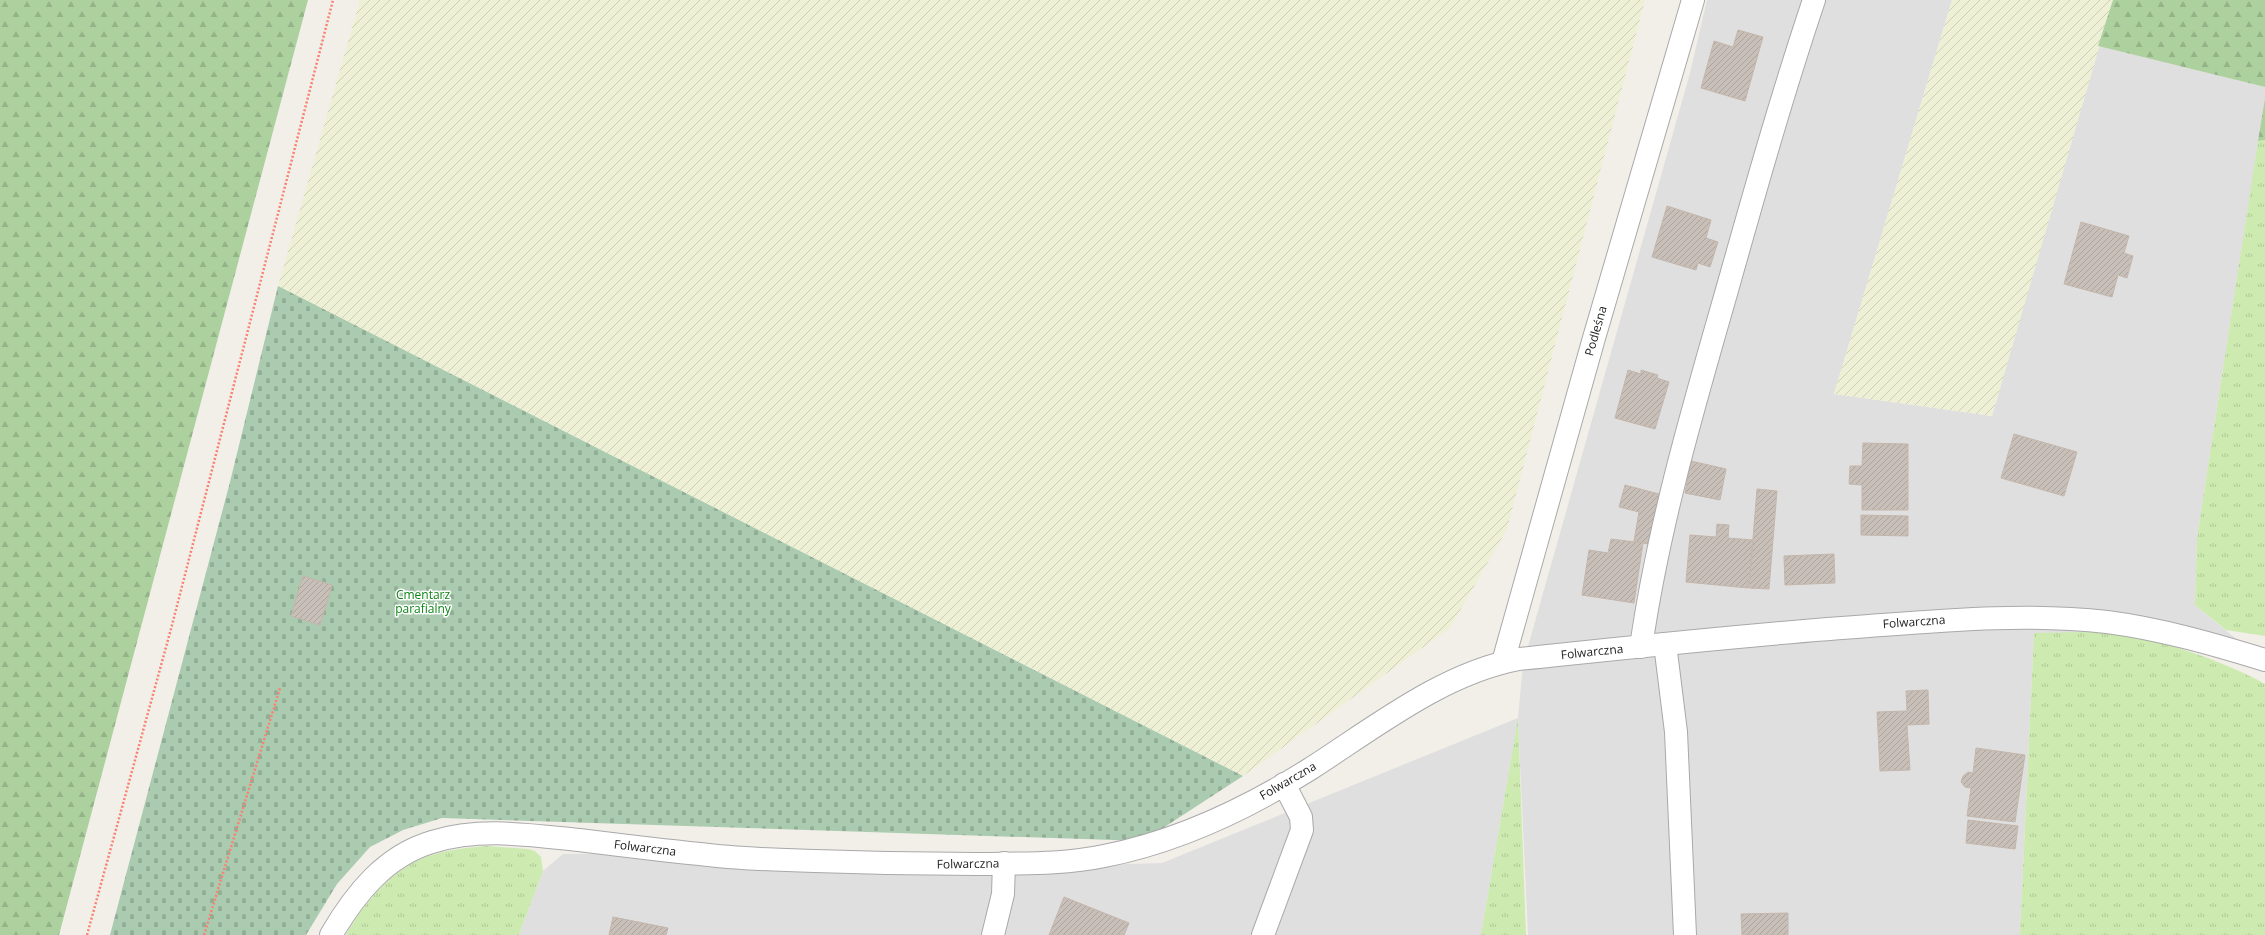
<svg xmlns="http://www.w3.org/2000/svg" width="2265" height="935" font-family="'Open Sans',sans-serif">
<style>
.residential{fill:#e0dfdf}
.farmland{fill:url(#farmland-furrows)}
.grass{fill:url(#grass-tufts)}
.forest{fill:url(#forest-firs)}
.cemetery{fill:url(#cemetery-stones)}
.building{fill:url(#building-hatch);stroke:#c4b6ab}
.lines{fill:none;stroke-linecap:round;stroke-linejoin:round}
.minor-casing{stroke:#a9a9a9;stroke-width:24}
.path{stroke:#fa8072;stroke-width:2.5;stroke-dasharray:2 2;stroke-linecap:butt}
.minor{stroke:#fff;stroke-width:22}
.labels{text-anchor:middle;stroke-width:3;stroke-linejoin:round;paint-order:stroke}
.street-label{font-size:12px;fill:#222;stroke:#fff}
.park-label{font-size:12px;fill:#0c8416;stroke:#fff}
</style>
<defs>
<pattern id="farmland-furrows" width="10" height="10" patternUnits="userSpaceOnUse"><rect width="10" height="10" fill="#eef0d5"/><path d="M-1 1l2-2M0 10L10 0M9 11l2-2" fill="none" stroke="#ccceb7"/></pattern>
<pattern id="grass-tufts" width="24" height="20" patternUnits="userSpaceOnUse"><rect width="24" height="20" fill="#cdebb0"/><path d="M3 7l-1-3M5 7V3M7 7l1-3M15 17l-1-3M17 17v-4M19 17l1-3" fill="none" stroke="#b0c997"/></pattern>
<pattern id="forest-firs" width="22" height="20" patternUnits="userSpaceOnUse"><rect width="22" height="20" fill="#add19e"/><path d="M5 1l3.5 6h-7zM16 11l3.5 6h-7z" fill="#95b388"/></pattern>
<pattern id="cemetery-stones" width="16" height="16" patternUnits="userSpaceOnUse"><rect width="16" height="16" fill="#aacbaf"/><path d="M2 7V4a2 2 0 0 1 4 0v3zM10 15v-3a2 2 0 0 1 4 0v3z" fill="#92ae96"/></pattern>
<pattern id="building-hatch" width="6" height="6" patternUnits="userSpaceOnUse"><rect width="6" height="6" fill="#c7bfb8"/><path d="M-1 1l2-2M0 6l6-6M5 7l2-2" fill="none" stroke="#aba49e"/></pattern>
</defs>
<rect width="100%" height="100%" fill="#f2efe9"/>
<path class="residential" d="M1707 0H1952L1834 394 1992 416 2098 46 2265 87V98L2197 538 2195 605 2257 656 2113 633H2034L2020 935H1528L1518 720 1481 935H519L543 871 563 854 769 853 1094 865 1162 863 1518 718 1523 664 1690 73Z"/>
<g class="farmland">
<path d="M360 0H1645L1507 529 1450 628 1243 776 278 286Z"/>
<path d="M1952 0H2113L1992 416 1834 394Z"/>
</g>
<g class="grass">
<path d="M2265 140V636L2226 630 2195 605 2197 538 2258 141Z"/>
<path d="M2034 633C2060 633 2087 631 2113 633 2158 638 2226 662 2265 684V935H2020Z"/>
<path d="M1518 718 1526 935H1481Z"/>
<path d="M487 846 528 849 535 851 541 857 543 871 519 935H346C362 905 389 873 421 859 441 850 465 848 487 846Z"/>
</g>
<g class="forest">
<path d="M0 0H308L59 935H0Z"/>
<path d="M2113 0H2265V87L2098 46Z"/>
<path d="M2265 98V140L2258 141Z"/>
</g>
<path class="cemetery" d="M278 286 1243 776 1143 841 442 818 403 830 370 847 337 884 306 935H110L230 482Z"/>
<g class="building">
<path d="M1738 30 1763 37 1745 101 1701 88 1714 41 1733 47Z"/>
<path d="M1667 206 1711 220 1706 238 1718 242 1710 267 1698 263 1696 270 1652 257Z"/>
<path d="M2081 222 2129 236 2124 253 2133 256 2127 278 2118 275 2112 297 2064 284Z"/>
<path d="M1628 370 1641 374V370L1658 375 1657 378 1669 382 1655 429 1615 418Z"/>
<path d="M2014 434 2077 452 2064 496 2001 478Z"/>
<path d="M1863 443 1908 444V510H1862V485L1849 484 1850 466H1862Z"/>
<path d="M1691 461 1726 469 1720 500 1685 493Z"/>
<path d="M1625 485 1659 494 1648 544 1634 541 1639 512 1619 507Z"/>
<path d="M1757 489 1777 491 1769 589 1749 588Z"/>
<path d="M1861 515 1908 516V536L1861 535Z"/>
<path d="M1717 524 1729 525 1728 538 1753 540 1748 588 1686 582 1690 535 1716 537Z"/>
<path d="M1611 539 1643 543 1634 603 1582 595 1589 550 1608 553Z"/>
<path d="M1834 554 1835 583 1785 585 1784 556Z"/>
<path d="M303 576 332 585 320 625 291 616Z"/>
<path d="M1928 690 1929 724 1907 725 1910 770 1880 771 1877 712 1907 711 1906 691Z"/>
<path d="M1976 748 2025 755 2015 822 1967 816 1971 788 1965 787 1961 782 1963 776 1968 772 1973 773Z"/>
<path d="M1968 820 2018 826 2015 849 1966 843Z"/>
<path d="M1064 897 1129 923 1124 935H1049Z"/>
<path d="M1788 913V935H1742L1741 914Z"/>
<path d="M613 917 668 928 666 935H609Z"/>
</g>
<g class="lines">
<g class="minor-casing">
<g id="minor">
<path d="M1665 644 1676 732 1685 935"/>
<path d="M1641 647C1658 528 1692 412 1725 297 1753 198 1781 98 1814 0"/>
<path d="M1503 662 1594 338 1693 0"/>
<path d="M331 935C355 894 385 856 432 842 480 827 530 835 579 840 619 845 659 850 700 854 738 859 777 860 815 861 869 863 922 864 976 864 1019 863 1062 865 1104 856 1176 842 1248 808 1310 769 1374 728 1443 673 1519 659 1635 647 1752 634 1869 626 1948 620 2028 613 2107 622 2161 629 2213 644 2265 660"/>
<path d="M993 935 1003 894 1004 863"/>
<path d="M1263 935 1302 830 1301 817 1284 784"/>
</g>
</g>
<g class="path">
<path d="M87 935 171 629 333 0"/>
<path d="M204 935 280 688"/>
</g>
<use href="#minor" class="minor"/>
</g>
<g class="labels">
<g class="street-label">
<text transform="translate(1596 331) rotate(-74)" y="4">Podleśna</text>
<text transform="translate(1914 622) rotate(-4)" y="4">Folwarczna</text>
<text transform="translate(1592 652) rotate(-6)" y="4">Folwarczna</text>
<text transform="translate(1288 781) rotate(-30)" y="4">Folwarczna</text>
<text transform="translate(645 848) rotate(7)" y="4">Folwarczna</text>
<text transform="translate(968 864) rotate(-1)" y="4">Folwarczna</text>
</g>
<g class="park-label">
<text x="423" y="599">Cmentarz<tspan x="423" dy="14">parafialny</tspan></text>
</g>
</g>
</svg>
